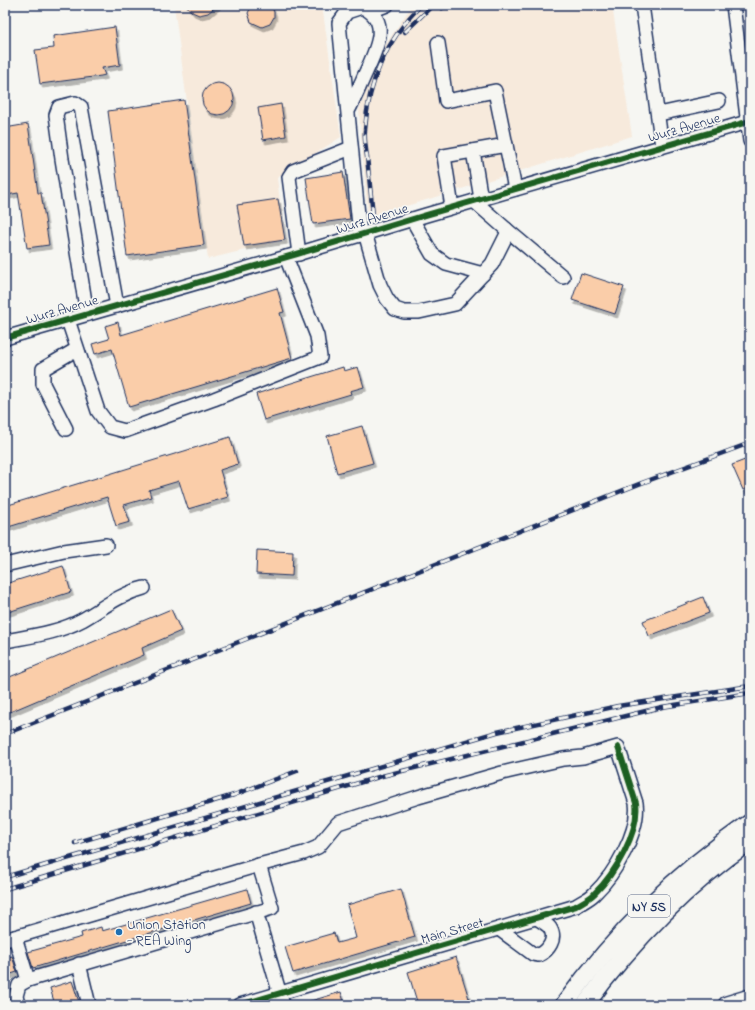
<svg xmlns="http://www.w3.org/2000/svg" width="755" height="1010" font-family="'Indie Flower',sans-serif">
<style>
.built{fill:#f7eadc}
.building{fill:#facda9;stroke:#1b2f5e;filter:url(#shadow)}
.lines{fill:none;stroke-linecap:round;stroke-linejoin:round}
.minor-casing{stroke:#1b2f5e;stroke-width:16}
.major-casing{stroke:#1b2f5e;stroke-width:20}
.minor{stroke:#f6f6f2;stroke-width:13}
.major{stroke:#f6f6f2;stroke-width:17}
.rail-casing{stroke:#1b2f5e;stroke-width:4.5}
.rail{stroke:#f6f6f2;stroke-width:3;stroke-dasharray:9;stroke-linecap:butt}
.cycleway-casing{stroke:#f6f6f2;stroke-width:8}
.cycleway{stroke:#1b5e20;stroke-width:6}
.poi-dot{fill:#1f6fb2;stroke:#f6f6f2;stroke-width:1.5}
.labels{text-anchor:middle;stroke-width:3.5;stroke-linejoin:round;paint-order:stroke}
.shield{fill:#f6f6f2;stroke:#5d6b8a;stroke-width:1}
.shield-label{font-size:13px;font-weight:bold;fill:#1b2f5e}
.street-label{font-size:14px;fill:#1b2f5e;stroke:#f6f6f2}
.poi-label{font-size:14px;fill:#1b2f5e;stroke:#f6f6f2;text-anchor:start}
</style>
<defs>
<filter id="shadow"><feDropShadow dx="2.5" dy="4" stdDeviation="0" flood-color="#0004"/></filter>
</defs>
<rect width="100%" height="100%" fill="#f6f6f2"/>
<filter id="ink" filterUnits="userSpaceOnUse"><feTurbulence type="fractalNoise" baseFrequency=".025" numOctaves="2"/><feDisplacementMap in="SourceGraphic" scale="8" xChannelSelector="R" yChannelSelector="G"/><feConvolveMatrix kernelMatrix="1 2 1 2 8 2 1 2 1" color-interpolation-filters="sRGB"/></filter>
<g filter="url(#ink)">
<g class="built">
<path d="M174 5H322L341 137 277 178 285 240 208 259Z"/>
<path d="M412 5H612L632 136 368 218 359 110 378 56Z"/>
</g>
<g class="building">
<path d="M186 5H218L208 13 199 15 192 12Z"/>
<path d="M252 5H271L274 12V17L270 24 262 27 251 22 248 13Z"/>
<path d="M115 27 120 65 102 68 105 75 101 76 40 84 35 50 54 48 53 36Z"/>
<circle cx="218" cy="99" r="16"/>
<path d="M184 100 204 245 127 256 108 111Z"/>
<path d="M281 104 286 136 263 140 258 108Z"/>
<path d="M28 124 38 193H41L49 245 27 248 18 193 7 195 5 190V128Z"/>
<path d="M343 172 350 219 313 224 306 178Z"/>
<path d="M278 199 285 240 244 246 237 205Z"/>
<path d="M581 273 624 287 615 314 572 300Z"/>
<path d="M277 288 284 312 280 313 292 358 129 407 112 349 95 354 92 344 109 339 105 326 118 322 121 335Z"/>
<path d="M343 367 344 371 358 367 364 387 350 391 351 394 264 420 256 394Z"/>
<path d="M362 426 373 463 337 473 327 436Z"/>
<path d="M230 437 238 464 220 470 228 497 188 509 179 481 149 490 151 497 124 505 130 522 116 526 107 497 5 528V506Z"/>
<path d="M750 458V487L743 490 732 465Z"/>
<path d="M257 550 293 552 292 576 256 574Z"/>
<path d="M63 566 71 592 5 613V584Z"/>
<path d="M703 597 709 613 649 636 643 621Z"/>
<path d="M171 609 181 631 142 648 144 655 5 714V679Z"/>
<path d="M247 889 251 903 33 968 28 952 82 937 81 933 101 927 102 931Z"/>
<path d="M401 889 415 937 293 973 285 947 334 933 337 943 356 938 347 905Z"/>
<path d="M12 956 17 972 5 976V958Z"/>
<path d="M456 957 471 1005H418L408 972Z"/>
<path d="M72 981 80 1005H55L50 988Z"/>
<path d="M341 992 345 1005H304V1003Z"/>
</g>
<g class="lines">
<g class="minor-casing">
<g id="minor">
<path d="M642 5 662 146"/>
<path d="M733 5 750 141"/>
<path d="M371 11 387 5"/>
<path d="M438 43 446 101 495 91 506 145"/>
<path d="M348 111C355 98 360 85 366 72 376 50 392 20 362 7L347 12 339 23C346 94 353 164 360 235"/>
<path d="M659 114 719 101"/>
<path d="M473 151 481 199"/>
<path d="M452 207 444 156 506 145 515 189"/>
<path d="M412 219 432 254 446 264 483 274"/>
<path d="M506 229 563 277"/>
<path d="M365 233 380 285 387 299 395 309 404 312H419L455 304 492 264 507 234 506 229 474 201"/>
<path d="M299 254 289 177 293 171 351 148"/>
<path d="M87 314 62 159 56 115 59 107 75 103 81 107 117 306"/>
<path d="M68 320 98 411 110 427 125 431 214 399 320 357 317 336 286 257"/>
<path d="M5 338 297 254 426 215 747 122"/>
<path d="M66 429 43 384V369L77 349"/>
<path d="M5 565 64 551 106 545"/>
<path d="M5 641C31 636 58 633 82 620 103 608 120 594 144 588"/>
<path d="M256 912 283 1005"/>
<path d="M499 929 533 954 539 955C548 951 557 939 550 928 547 924 541 921 537 918"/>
<path d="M15 937 259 865 272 908 28 980 19 985 16 996 18 1005"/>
<path d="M5 940 15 937 28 980"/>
<path d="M79 964 89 1005"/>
<path d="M240 1005 576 906C582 902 589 899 594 894 615 874 640 831 636 803L618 747 583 757 563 759 502 773 418 797 338 823 318 847 304 853 259 865"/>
</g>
</g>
<g class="major-casing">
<g id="major">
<path d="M564 1005C617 932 676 875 750 823"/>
<path d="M585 1005C632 941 685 886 750 841"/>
<path d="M727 1005 750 998"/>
</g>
</g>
<use href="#minor" class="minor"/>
<use href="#major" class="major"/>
<g class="rail-casing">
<g id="rail">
<path d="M442 8 446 5"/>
<path d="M405 32 433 5"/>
<path d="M373 215C371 196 369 177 367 157 366 149 364 139 365 130 368 82 387 39 421 5"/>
<path d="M5 734 639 484 750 443"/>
<path d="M75 843 234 795 297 771"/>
<path d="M5 877 497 732 618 706 750 686"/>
<path d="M5 889 382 776 662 707 750 693"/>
</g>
</g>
<use href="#rail" class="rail"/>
<g class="cycleway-casing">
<g id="cycleway">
<path d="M5 338 297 254 426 215 747 122"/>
<path d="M240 1005 576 906C582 902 589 899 594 894 615 874 640 831 636 803L618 747"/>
</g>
</g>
<use href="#cycleway" class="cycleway"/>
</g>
</g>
<circle class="poi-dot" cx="119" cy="932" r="4"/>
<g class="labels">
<rect class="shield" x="628" y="895" width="42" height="22" rx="3"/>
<g class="shield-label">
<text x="649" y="911">NY 5S</text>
</g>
<g class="street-label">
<text transform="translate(684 127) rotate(-16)" y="5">Wurz Avenue</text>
<text transform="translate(372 218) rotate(-17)" y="5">Wurz Avenue</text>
<text transform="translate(62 309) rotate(-16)" y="5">Wurz Avenue</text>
<text transform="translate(452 930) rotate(-16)" y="5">Main Street</text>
</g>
<g class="poi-label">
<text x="127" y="929">Union Station<tspan x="127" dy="16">- REA Wing</tspan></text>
</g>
</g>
<rect width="755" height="1010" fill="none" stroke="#f6f6f2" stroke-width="20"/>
<rect x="10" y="10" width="735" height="990" fill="none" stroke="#1b2f5e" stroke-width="1.5" filter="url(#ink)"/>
</svg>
